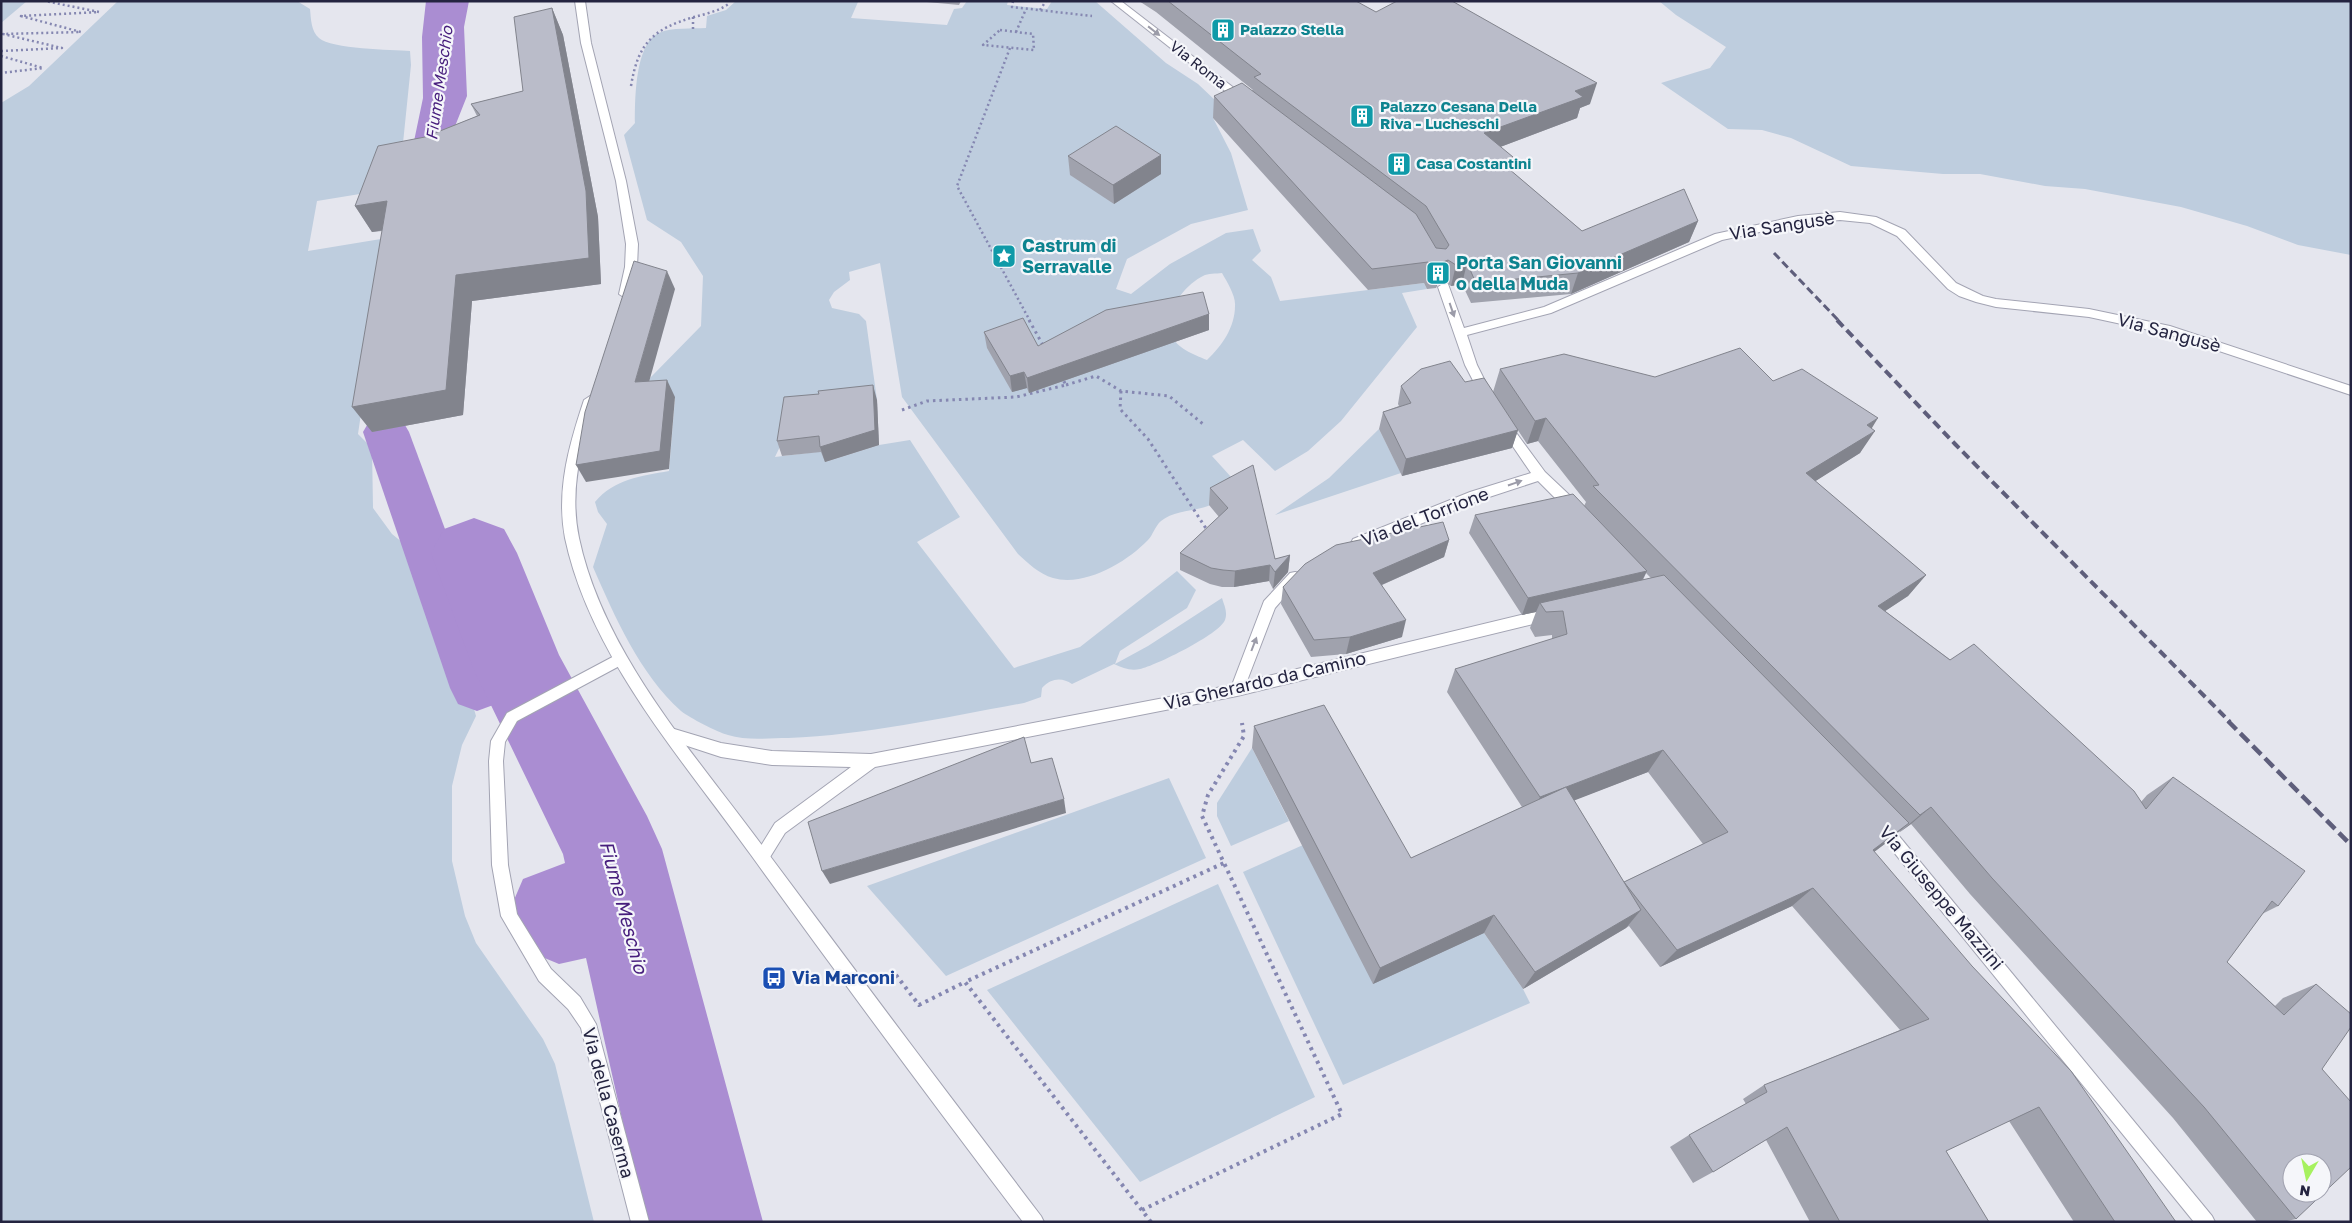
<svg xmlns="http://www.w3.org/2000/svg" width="2352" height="1223" font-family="'Golos Text',sans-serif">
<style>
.green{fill:#becdde;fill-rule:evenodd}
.water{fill:#aa8dd2}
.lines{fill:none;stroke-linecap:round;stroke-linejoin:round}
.canal{fill:#aa8dd2;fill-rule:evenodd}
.river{fill:#aa8dd2;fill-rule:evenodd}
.minor-casing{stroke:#a3a4b3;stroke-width:2}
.tertiary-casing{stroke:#a3a4b3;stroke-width:2}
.path-far2{stroke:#8587b1;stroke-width:2.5;stroke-dasharray:2 3;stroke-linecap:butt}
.path-far1{stroke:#8587b1;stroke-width:3;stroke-dasharray:2.5 4;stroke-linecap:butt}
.path{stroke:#8587b1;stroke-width:4;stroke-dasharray:3 4.5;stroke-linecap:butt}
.minor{fill:#fff;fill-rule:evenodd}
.tertiary{fill:#fff;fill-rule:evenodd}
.rail-far2{stroke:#5e5e7b;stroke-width:3;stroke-dasharray:8 4;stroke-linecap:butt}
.rail-far1{stroke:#5e5e7b;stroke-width:4;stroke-dasharray:9 5;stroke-linecap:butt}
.rail{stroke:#5e5e7b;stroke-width:4.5;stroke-dasharray:12 5.5;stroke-linecap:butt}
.wall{fill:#a0a2ad;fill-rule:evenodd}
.shaded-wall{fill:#82848d}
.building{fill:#babcc9;stroke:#82848d;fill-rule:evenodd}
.oneway{fill:#9c9ca9}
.labels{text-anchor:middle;stroke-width:4.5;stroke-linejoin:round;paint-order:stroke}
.far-culture-label{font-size:15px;font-weight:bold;fill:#0d838f;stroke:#f5f6fa;text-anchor:start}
.far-street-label{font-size:15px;fill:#242440;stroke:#f5f6fa}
.far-water-label{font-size:16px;font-style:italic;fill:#461d7c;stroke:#f5f6fa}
.street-label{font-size:18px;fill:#242440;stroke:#f5f6fa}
.culture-label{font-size:18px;font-weight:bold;fill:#0d838f;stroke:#f5f6fa;text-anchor:start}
.transit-label{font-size:18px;font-weight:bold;fill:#164399;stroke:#f5f6fa;text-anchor:start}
.water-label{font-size:19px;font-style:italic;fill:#461d7c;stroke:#f5f6fa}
</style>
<rect width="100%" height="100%" fill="#e5e6ee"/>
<g class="green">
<path d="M1 1H27L1 23Z"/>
<path d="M118 1H297L310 9C311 19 311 31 319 38 331 49 392 50 410 51L411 65 403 143 372 192 317 201 308 251 387 238 358 434 372 448 373 508 392 534 408 547 425 540 476 716 462 745 452 786V861L465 916 476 943 543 1039 555 1064 594 1222H1V103L29 86Z"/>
<path d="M736 1 858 2 851 18 947 25 954 9 962 8 967 1H1008L1007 5 1047 9 1052 1H1095L1166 63 1198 84 1217 102 1213 118 1231 153 1248 210 1191 224 1127 259 1116 289 1131 294 1170 264 1226 233 1253 229 1261 251 1252 260 1271 277 1280 301 1424 283 1427 289 1402 293 1417 327 1341 421 1308 451 1275 471 1243 440 1212 456 1241 488C1231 494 1219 502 1208 506 1194 511 1173 511 1161 521 1155 526 1153 535 1148 540 1127 562 1085 587 1053 578 1039 574 1028 563 1018 554L902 397 880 263 849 272 850 280 834 292 829 300 832 308 859 314 866 321 877 400 786 434 775 457 824 451 825 462 879 445 910 440 960 517 917 542 1014 668 1080 647 1177 571 1196 590 1187 608 1120 651 1115 664 1148 646 1222 598C1224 605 1228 612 1225 620 1220 634 1155 666 1140 669 1130 671 1123 668 1114 664L1072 684C1062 677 1051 678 1042 688L1041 697 1024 703C946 717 868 735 788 738 770 738 746 741 728 735 717 732 690 718 681 711 639 673 615 617 593 567L607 524 598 512 595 502C614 479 641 476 669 471L675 398 644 400 650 378 701 326 703 276 681 242 647 220 624 135 635 123C635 100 635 43 659 33 672 27 692 29 706 28L707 16 726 10ZM1222 273C1227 282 1236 296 1235 306 1235 327 1222 346 1207 360 1193 354 1177 349 1170 333 1162 313 1186 284 1203 276 1208 273 1216 274 1222 273Z"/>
<path d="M1659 1H2351V255L2298 245 2247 226 2181 207 2085 189 2045 186 1980 174H1943L1851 166 1791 138 1762 130 1728 129 1661 83 1710 68 1726 47 1676 15Z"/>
<path d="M1379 429 1401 473 1275 515 1329 478Z"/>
<path d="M1252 748 1289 821 1231 846 1217 816V803Z"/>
<path d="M1169 778 1206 858 946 976 867 886Z"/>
<path d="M1303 845 1484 933 1523 989 1530 1003 1343 1085 1243 872Z"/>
<path d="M1218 884 1315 1097 1140 1182 987 990Z"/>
</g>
<path class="water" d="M426 1H469L464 27 467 96 440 164 408 170 423 98 422 37Z"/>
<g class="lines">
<path class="canal" d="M386 415 402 420 409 432 504 688 496 704 477 711 458 704 450 688 363 432 370 420Z"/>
<path class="river" d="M474 518 504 529 517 553 559 655 647 816 662 849 763 1222H645L586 958 559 964 523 949 508 914 523 879 565 863 563 854 473 668 431 553 444 529Z"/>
<g class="minor-casing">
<g id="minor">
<path d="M1111 1H1121L1247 98V102H1239Z"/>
<path d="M1840 212 1876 217 1905 230 1956 283 1983 296 1996 299 2089 309 2170 326 2351 386V395L2168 334 2089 317 1996 307 1976 302 1959 296 1948 289 1897 236 1870 223 1840 220 1798 224 1722 240 1551 313 1467 335 1477 365 1492 395 1486 399 1482 398 1465 365 1438 287 1444 283 1448 284 1464 328 1544 307 1715 234 1798 216Z"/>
<path d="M1505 421 1509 423 1545 472 1580 505 1582 509 1580 513H1570L1538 481 1480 500 1363 547H1353L1351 543 1353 539 1470 492 1531 473 1499 426Z"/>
<path d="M1295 572 1300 573 1302 577 1275 608 1247 681 1550 608 1555 610 1557 614 1555 618 1550 620 1237 696 875 767 785 833 767 862 762 864 757 862 754 857 775 823 851 767 772 765 721 757 666 739 664 734 666 729 671 728 721 743 772 751 871 754 1232 685 1264 601 1290 573Z"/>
<path d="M620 653 625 655 627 659 625 663 517 721 505 742 503 761 508 865 517 914 551 969 580 997 596 1024 649 1222H631L581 1028 568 1009 539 981 501 916 492 865 489 761 491 741 507 713Z"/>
<path d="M1880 817 1885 819 2212 1216 2215 1222H2194L1875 829 1872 824 1875 819Z"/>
</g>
</g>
<g class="tertiary-casing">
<g id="tertiary">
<path d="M575 1H585L591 43 626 181 638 244 637 267 631 294 625 298 619 294 625 267 626 244 616 181 581 43Z"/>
<path d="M590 396 596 400C581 445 569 490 579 538 603 652 693 752 761 844 853 968 947 1093 1041 1216L1044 1222H1023C931 1101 840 978 751 855 682 759 590 656 565 538 556 490 569 445 584 400Z"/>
</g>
</g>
<g class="path-far2">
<path d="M1013 1 1012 7 1092 16"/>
<path d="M1040 10 1046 1"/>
<path d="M693 17V29"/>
<path d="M1000 30 1033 34 1034 50 983 45Z"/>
<path d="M1016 32 1026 9"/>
<path d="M1010 48 957 186 1030 321"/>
<path d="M1 51 62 48 3 34 81 32 21 16 99 12 45 1"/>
<path d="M1 56 43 68 1 73"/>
<path d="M631 86C638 43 653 29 694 17 706 14 719 11 730 3"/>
</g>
<g class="path-far1">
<path d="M1029 320 1044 347"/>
<path d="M1066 385 1096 376 1121 391 1169 396 1203 424"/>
<path d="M1121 391 1120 409 1148 439 1207 530"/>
<path d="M902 410 927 401 1016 397 1066 385 1062 378"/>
</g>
<g class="path">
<path d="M896 975 919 1005 965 982"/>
<path d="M1142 1210 1342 1114 1224 863"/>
<path d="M1151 1222 965 982 1224 863 1202 816 1208 795 1244 736 1242 723"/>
</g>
<use href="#minor" class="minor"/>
<use href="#tertiary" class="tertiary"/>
<path class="rail-far2" d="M1774 253 1839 321"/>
<path class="rail-far1" d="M1837 320 1955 444 2230 722"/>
<path class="rail" d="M2228 721 2351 845"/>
</g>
<g class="wall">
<path d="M916 1H961L959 5Z"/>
<path d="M1139 1H1262L1376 12 1590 104 1580 108 1577 118 1500 147 1513 157 1510 170 1582 231 1698 221 1689 242 1571 294 1471 303 1462 284 1451 286 1444 281 1438 283 1436 288 1427 289 1424 283 1368 290 1213 118 1214 96 1253 90 1156 12Z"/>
<path d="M552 8 563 35 598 217 601 284 472 301 463 415 372 432 382 231 372 232 355 206 425 137 477 116 471 104 523 91Z"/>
<path d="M1161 155V174L1114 204 1070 175 1068 156Z"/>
<path d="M1209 314V330L1029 393 1027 388 1012 392 987 348 984 332 1038 346Z"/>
<path d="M1500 369 1655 377 1773 381 1872 428 1860 453 1815 481 1926 575 1908 596 1885 611 2141 802 2147 795 2173 777 2278 906 2262 914 2227 962 2275 1006 2283 998 2316 984 2322 1069 2296 1219 2283 1222H2257L2173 1118 1970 894 1911 824 1900 832 1899 831 1886 843 1874 852 2176 1222H2074L2009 1121 1946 1151 1989 1222H1810L1766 1140 1713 1172 1693 1183 1670 1147 1689 1135 1746 1104 1743 1099 1764 1085 1900 1030 1792 906 1660 967 1629 926 1626 928 1523 989 1484 933 1373 984 1252 748 1254 726 1411 858 1522 807 1447 692 1455 669 1552 639V635L1535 637 1530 628 1536 612 1522 615 1469 533 1475 515 1584 506 1586 502 1538 441 1527 444 1504 409 1518 430 1512 448 1402 476 1379 429 1383 412 1399 406 1398 404 1401 386 1465 382 1493 392ZM1646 573 1651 578 1643 580ZM1648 772 1703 844 1624 882 1574 800Z"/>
<path d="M877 400 879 445 825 462 821 452 782 456 777 441Z"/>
<path d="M1210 488 1275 559 1290 555 1288 572 1273 589 1269 581 1234 587H1222L1210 584 1180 570V553L1219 517 1209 505Z"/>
<path d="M1449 540 1444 557 1382 585 1402 637 1346 654 1311 657 1281 604 1283 587Z"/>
</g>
<g class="shaded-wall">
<path d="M552 8 563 35 598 217 601 284 472 301 463 415 372 432 352 407 456 275 586 191Z"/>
<path d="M1597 83 1590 104 1580 108 1577 118 1479 155 1484 133 1575 91Z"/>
<path d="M1161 155V174L1114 204 1113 185Z"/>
<path d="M1513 157 1508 179 1502 163Z"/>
<path d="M387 201 404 227 372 232 355 206Z"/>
<path d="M1698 221 1689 242 1571 294 1578 273Z"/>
<path d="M1448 260 1444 281 1438 283 1436 288 1441 267 1443 262Z"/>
<path d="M1467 263 1462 284 1451 286 1456 265Z"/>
<path d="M667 271 675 289 644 400 635 382Z"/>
<path d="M1209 314V330L1029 393 1027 378Z"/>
<path d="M1024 372 1027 388 1012 392 1010 376Z"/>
<path d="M667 380 675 397 669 469 586 482 576 465Z"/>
<path d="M873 385 877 400 879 445 825 462 820 447Z"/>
<path d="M1546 418 1538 441 1527 444 1535 421Z"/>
<path d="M1878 418 1867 436 1875 431 1860 453 1792 496 1806 473 1867 425Z"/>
<path d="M1518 430 1512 448 1402 476 1406 459Z"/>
<path d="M1449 540 1444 557 1370 590 1373 573Z"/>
<path d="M1290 555 1288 572 1273 589 1275 572Z"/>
<path d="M1270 565 1269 581 1234 587 1235 571Z"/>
<path d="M1647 571 1638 588 1540 603 1536 612 1522 615 1528 598Z"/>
<path d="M1926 575 1908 596 1861 627 1878 606Z"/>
<path d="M1406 620 1402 637 1346 654 1350 637Z"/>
<path d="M1663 750 1648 772 1529 818 1540 797Z"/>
<path d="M1064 799 1066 813 830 884 822 871Z"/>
<path d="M1931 807 1911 824 1900 832 1920 815Z"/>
<path d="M1909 823 1886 843 1850 870 1873 850Z"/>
<path d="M1813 888 1792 906 1660 967 1677 950Z"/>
<path d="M1641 910 1626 928 1523 989 1535 972Z"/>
<path d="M1494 915 1484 933 1373 984 1380 968Z"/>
</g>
<g class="building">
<path d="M1168 1H1356L1376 12 1397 1H1452L1597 83 1575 91 1583 97 1484 133 1513 157 1502 163 1582 231 1684 189 1698 221 1578 273 1476 283 1467 263 1456 265 1448 260 1443 262 1441 267 1431 268 1428 262 1372 269 1214 96 1242 83 1416 214 1436 248 1446 249 1449 245 1426 206 1254 77 1261 74Z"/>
<path d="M552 8 586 191 589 258 456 275 446 390 352 407 387 201 355 206 378 146 425 137 480 115 471 104 523 91 514 17Z"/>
<path d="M1116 126 1161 155 1113 185 1068 156Z"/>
<path d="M634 261 667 271 635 382 667 380 660 451 576 465 585 412Z"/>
<path d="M1203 292 1209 314 1027 378 1024 372 1010 376 984 332 1023 318 1038 346 1106 310Z"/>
<path d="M1740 348 1773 381 1802 369 1878 418 1867 425 1875 431 1806 473 1926 575 1878 606 1950 660 1974 644 2134 791 2146 809 2173 777 2305 871 2278 906 2272 901 2227 962 2284 1015 2316 984 2351 1014V1027L2322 1069 2351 1102V1167L2296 1219 2204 1107 1992 878 1931 807 1920 815 1593 486 1599 485 1546 418 1535 421 1500 369 1564 354 1655 377ZM2292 1163H2322V1193H2292Z"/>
<path d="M1450 361 1465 382 1484 378 1518 430 1406 459 1383 412 1411 403 1401 386 1421 369Z"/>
<path d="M873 385 875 430 820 447 819 436 777 441 784 397 819 394 818 391Z"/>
<path d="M1253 465 1275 559 1290 555 1275 572 1270 565 1235 571 1223 570 1211 568 1180 553 1228 508 1210 488Z"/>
<path d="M1573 494 1647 571 1528 598 1475 515Z"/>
<path d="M1443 522 1449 540 1373 573 1406 620 1350 637 1314 640 1283 587 1305 564 1336 545Z"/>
<path d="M1664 575 1909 823 1873 850 1972 966 2071 1071 2176 1222H2115L2039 1107 1946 1151 1989 1222H1840L1787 1127 1713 1172 1689 1135 1767 1092 1764 1085 1929 1019 1813 888 1677 950 1624 882 1728 832 1663 750 1540 797 1455 669 1567 634 1563 611 1546 612 1540 603Z"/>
<path d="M1324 705 1411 858 1566 787 1641 910 1535 972 1494 915 1380 968 1254 726Z"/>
<path d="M1024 737 1031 763 1052 758 1064 799 822 871 808 822Z"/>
</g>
<defs><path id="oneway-solid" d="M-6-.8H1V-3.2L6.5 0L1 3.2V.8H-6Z" transform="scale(1.25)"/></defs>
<g class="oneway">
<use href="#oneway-solid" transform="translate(1154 31) rotate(38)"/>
<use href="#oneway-solid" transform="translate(1452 310) rotate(71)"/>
<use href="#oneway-solid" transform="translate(1515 483) rotate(-19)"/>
<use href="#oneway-solid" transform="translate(1254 644) rotate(-69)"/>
</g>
<defs>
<g id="building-square" transform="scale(1.25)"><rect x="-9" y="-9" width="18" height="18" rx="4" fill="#0f9aa8" stroke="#f5f6fa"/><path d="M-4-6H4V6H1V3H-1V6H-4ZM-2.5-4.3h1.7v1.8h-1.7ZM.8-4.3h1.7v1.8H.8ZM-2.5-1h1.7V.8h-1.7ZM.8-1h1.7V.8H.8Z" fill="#fff"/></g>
<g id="sight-square" transform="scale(1.25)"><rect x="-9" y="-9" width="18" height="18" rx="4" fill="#0f9aa8" stroke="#f5f6fa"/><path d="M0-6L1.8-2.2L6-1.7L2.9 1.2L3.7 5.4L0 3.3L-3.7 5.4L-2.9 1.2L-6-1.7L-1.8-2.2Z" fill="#fff"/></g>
<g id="bus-square" transform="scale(1.25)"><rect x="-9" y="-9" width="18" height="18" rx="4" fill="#1a4fb4" stroke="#f5f6fa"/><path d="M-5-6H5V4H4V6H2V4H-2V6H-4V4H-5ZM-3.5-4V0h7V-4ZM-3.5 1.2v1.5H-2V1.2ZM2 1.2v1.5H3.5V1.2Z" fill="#fff"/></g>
</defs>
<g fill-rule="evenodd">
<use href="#building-square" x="1223" y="30"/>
<use href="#building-square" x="1362" y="116"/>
<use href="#building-square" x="1399" y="164"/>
<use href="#sight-square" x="1004" y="256"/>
<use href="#building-square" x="1438" y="273"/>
<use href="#bus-square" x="774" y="978"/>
</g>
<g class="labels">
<g class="far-culture-label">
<text x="1240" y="35">Palazzo Stella</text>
<text x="1380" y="112">Palazzo Cesana Della<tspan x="1380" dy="17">Riva - Lucheschi</tspan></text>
<text x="1416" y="169">Casa Costantini</text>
</g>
<g class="far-street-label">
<text transform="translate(1198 65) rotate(38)" y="5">Via Roma</text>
</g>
<g class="far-water-label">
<text transform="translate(439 83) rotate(-82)" y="6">Fiume Meschio</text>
</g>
<g class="street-label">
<text transform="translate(1782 226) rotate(-9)" y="6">Via Sangusè</text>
<text transform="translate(2169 333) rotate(15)" y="6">Via Sangusè</text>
<text transform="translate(1425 517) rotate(-21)" y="6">Via del Torrione</text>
<text transform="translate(1265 681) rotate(-13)" y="6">Via Gherardo da Camino</text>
<text transform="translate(1941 898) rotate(50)" y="6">Via Giuseppe Mazzini</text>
<text transform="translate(608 1103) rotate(75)" y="6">Via della Caserma</text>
</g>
<g class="culture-label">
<text x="1022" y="252">Castrum di<tspan x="1022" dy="21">Serravalle</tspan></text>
<text x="1456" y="269">Porta San Giovanni<tspan x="1456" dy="21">o della Muda</tspan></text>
</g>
<g class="transit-label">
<text x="792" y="984">Via Marconi</text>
</g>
<g class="water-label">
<text transform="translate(624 907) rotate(75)" y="7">Fiume Meschio</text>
</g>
</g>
<rect width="2352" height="1223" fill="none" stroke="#242440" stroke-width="5"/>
<g transform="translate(2307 1178) rotate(189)"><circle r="24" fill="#f5f6fa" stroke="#a1a2b0"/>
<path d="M0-4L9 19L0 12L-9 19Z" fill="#a6f15f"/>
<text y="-8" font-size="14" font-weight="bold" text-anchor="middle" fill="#242440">N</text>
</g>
</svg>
